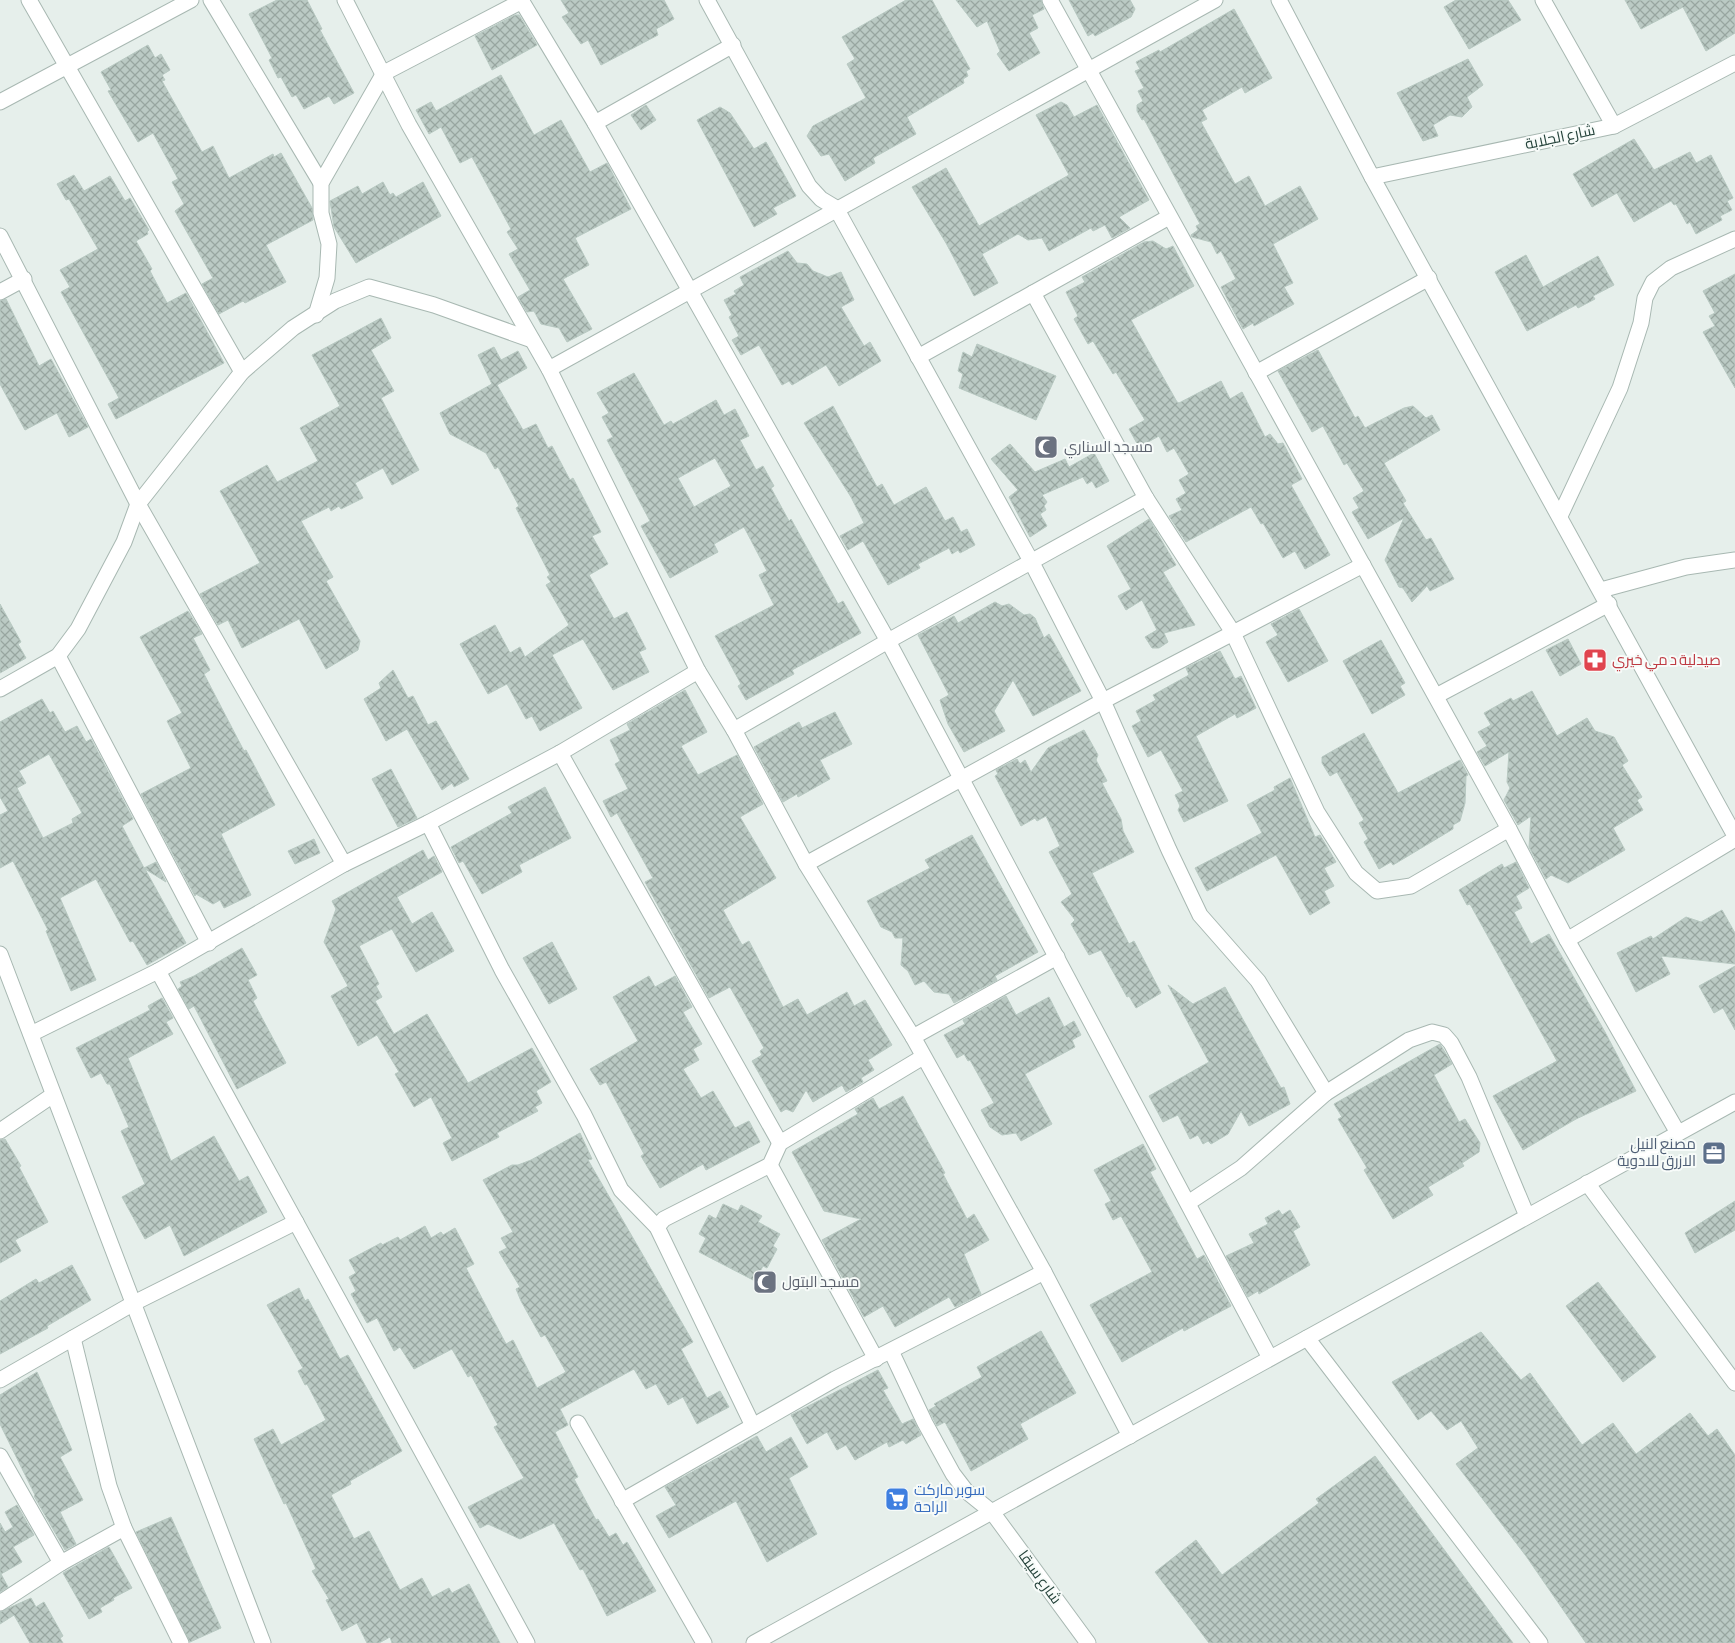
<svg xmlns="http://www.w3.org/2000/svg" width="1735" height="1643" font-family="'Asap Condensed',Cairo,sans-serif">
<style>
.building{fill:url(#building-cross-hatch);stroke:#b8c9c2;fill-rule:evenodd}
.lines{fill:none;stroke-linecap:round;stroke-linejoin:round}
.minor-casing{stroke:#a8b8b2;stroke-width:17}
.minor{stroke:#fff;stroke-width:15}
.labels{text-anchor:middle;stroke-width:4;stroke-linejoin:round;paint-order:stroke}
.street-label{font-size:15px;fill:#24423a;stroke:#f7fbf9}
.worship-label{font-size:15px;fill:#5b616d;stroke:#f7fbf9;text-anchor:start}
.health-label{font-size:15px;fill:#be3a42;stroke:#f7fbf9;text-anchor:start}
.service-label{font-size:15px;fill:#4e5e75;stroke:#f7fbf9;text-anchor:end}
.shop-label{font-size:15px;fill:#366cbe;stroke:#f7fbf9;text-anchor:start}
</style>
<defs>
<pattern id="building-cross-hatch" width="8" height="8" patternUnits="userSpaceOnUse" patternTransform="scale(1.25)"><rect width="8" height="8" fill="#bbcac4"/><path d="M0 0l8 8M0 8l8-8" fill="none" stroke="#98a6a0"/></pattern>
</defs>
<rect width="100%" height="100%" fill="#e6efeb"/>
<g class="building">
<path d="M277 0H307L322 29 320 30 354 93 334 104 329 96 304 109 296 95 292 97 281 77 278 78 269 60 272 58 249 14Z"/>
<path d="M561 0H664L674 19 656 29 658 35 601 65 588 40 581 44 562 17 569 13Z"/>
<path d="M906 0H932L970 69 966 71 968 76 963 79 964 83 907 117 916 134 873 158 875 163 845 181 829 154 821 156 807 136 813 126 866 98 847 64 855 59 842 37Z"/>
<path d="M956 0H1041L1044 9 1032 15 1038 28 1029 33 1040 53 1009 71 997 54 1000 51 987 21 977 27Z"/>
<path d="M1069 0H1130L1135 9 1131 17 1095 36 1093 33 1088 36Z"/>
<path d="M1456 0H1508L1521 20 1469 49 1444 7Z"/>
<path d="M1625 0H1735V33L1706 51 1683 7 1641 29Z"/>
<path d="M1234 9 1272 78 1245 93 1242 87 1202 110 1207 119 1201 122 1235 184 1249 176 1265 206 1300 186 1318 219 1273 244 1293 283 1284 287 1294 304 1254 326 1253 323 1243 329 1221 287 1236 279 1221 251 1217 254 1211 242 1192 237 1191 235 1198 230 1196 226 1200 224 1144 119 1142 120 1137 111V105L1143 101 1138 91 1144 88 1135 71 1140 69 1136 62 1159 50 1160 52Z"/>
<path d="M515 15H519L537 45 492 70 475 36Z"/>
<path d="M148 45 155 58 161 54 170 70 162 75 165 80 162 81 202 152 213 146 229 178 273 154 274 157 281 153 312 208 313 220 266 245 286 282 245 303 243 301 219 314 202 284 213 278 175 211 184 204 172 182 178 179 153 133 138 142 108 91 111 90 101 72Z"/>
<path d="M1468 59 1483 85 1467 97 1472 107 1462 117 1450 115 1433 125 1438 136 1423 141 1397 93Z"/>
<path d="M501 75 534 135 561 120 590 172 607 163 631 209 575 238 589 265 563 279 592 329 567 342 559 328 541 324 534 311 527 312 518 297 530 290 509 254 518 249 507 232 511 229 472 157 460 163 441 127 429 134 416 110 431 102 436 111Z"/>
<path d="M1061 102 1067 105 1074 117 1097 105 1149 200 1119 217 1130 228 1112 238 1105 225 1093 231 1091 228 1049 251 1042 238 1028 240 1018 234 982 254 998 283 974 296 946 243 912 187 946 168 979 226 1069 175 1036 115Z"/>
<path d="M646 105 656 120 641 130 631 115Z"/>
<path d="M720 107 730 113 754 149 766 142 796 196 773 208 777 214 754 227 697 120Z"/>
<path d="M1634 139 1654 170 1690 152 1696 163 1711 155 1733 198 1727 201 1732 210 1720 216 1722 220 1696 234 1690 222 1687 224 1676 204 1674 205 1671 201 1634 222 1617 193 1592 207 1573 174Z"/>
<path d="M74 175 84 191 110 176 125 201 130 198 149 230 147 232 148 234 136 241 152 269 150 271 167 303 186 293 224 363 116 419 108 404 119 398 61 292 70 287 60 270 98 249 69 199 66 200 57 184Z"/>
<path d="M383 182 390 195 393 193 396 197 423 182 441 216 356 263 334 227 330 201 358 186 362 194Z"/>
<path d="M1153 241 1166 249 1173 246 1194 286 1131 320 1177 402 1179 403 1221 381 1230 399 1242 392 1265 437 1270 434 1278 444 1283 443 1302 479 1291 485 1330 555 1305 569 1295 551 1283 558 1263 523 1261 524 1251 507 1186 542 1169 516 1182 510 1176 499 1186 493 1179 480 1189 474 1174 448 1167 452 1159 436 1139 447 1129 429 1145 420 1116 372 1113 374 1093 341 1088 344 1074 319 1078 316 1066 292 1085 282 1082 277 1144 242Z"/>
<path d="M788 251 797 263 807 264 813 271 828 277 841 272 854 300 841 307 864 346 870 342 881 361 839 386 826 365 792 385 789 381 782 385 759 345 741 355 732 340 739 336 729 317 732 315 724 300 736 294 734 291 744 285 740 277Z"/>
<path d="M1526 255 1543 287 1598 256 1614 285 1593 296 1595 299 1578 308 1576 305 1527 331 1495 272Z"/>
<path d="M1735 274V388L1703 332 1715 326 1709 316 1715 313 1703 291Z"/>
<path d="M6 299 39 366 51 359 88 427 69 437 57 413 25 430 0 384V301Z"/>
<path d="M381 318 391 338 371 350 394 391 381 398 419 470 392 485 383 468 355 483 363 498 341 509 339 506 331 511 329 507 301 521 333 577 326 581 360 641 358 650 326 669 299 619 242 648 228 620 218 625 200 594 260 563 220 491 267 465 277 482 318 461 300 428 340 406 312 355Z"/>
<path d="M977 344 1056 376 1036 420 959 388 963 374 958 371 963 352 972 357Z"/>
<path d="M494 347 501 360 518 351 527 368 497 385 523 430 536 424 548 448 552 446 570 480 573 478 601 532 592 536 608 564 589 575 614 619 627 612 646 649 639 652 649 672 613 690 583 639 552 655 582 708 540 731 532 716 526 719 507 684 488 694 460 644 495 625 510 653 520 647 525 657 569 625 546 585 551 582 547 577 550 575 516 508 519 506 498 467 495 469 486 453 450 434 440 413 492 384 478 355Z"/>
<path d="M1318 350 1355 418 1358 416 1365 428 1404 408 1413 406 1426 418 1432 415 1440 430 1384 463 1406 501 1403 503 1426 540 1431 538 1454 579 1430 591 1427 586 1412 602 1403 588 1399 587 1385 560 1404 518 1368 539 1352 512 1359 508 1353 498 1364 491 1347 463 1344 465 1323 426 1312 432 1278 371Z"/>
<path d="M634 373 664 425 671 421 673 424 716 400 724 415 735 409 749 436 740 440 756 470 763 466 774 486 771 488 789 521 791 519 838 604 843 601 861 633 792 670 794 674 746 700 738 686 741 684 715 636 774 605 759 575 767 571 744 527 714 544 718 552 670 578 641 526 650 521 607 440 613 437 602 417 609 413 597 393ZM715 458 731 486 694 507 678 478Z"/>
<path d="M833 406 877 487 882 484 894 505 926 487 945 521 953 517 961 532 967 529 975 545 960 553 958 550 952 554 949 548 918 564 920 568 888 585 863 541 848 550 840 536 864 523 851 497 804 423Z"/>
<path d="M1010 444 1035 472 1065 459 1069 467 1094 453 1109 481 1096 488 1092 481 1087 484 1083 477 1042 495 1047 502 1044 506 1046 510 1040 514 1047 526 1030 537 1009 497 1018 490 991 459Z"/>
<path d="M1149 519 1176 565 1163 572 1195 625 1164 633 1168 642 1159 648H1152L1145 637 1157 630 1142 600 1126 610 1118 596 1131 589 1107 546Z"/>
<path d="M995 602 1002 606 1009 604 1024 615 1030 614 1035 618 1044 638 1049 634 1081 691 1033 716 1013 680 994 711 1005 731 964 752 948 724 940 700 949 695 918 635 954 616 958 623Z"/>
<path d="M0 604 21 642 18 644 26 658 0 673Z"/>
<path d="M1299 609 1328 661 1288 682 1266 642 1278 635 1271 624Z"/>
<path d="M188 611 202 634 193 638 210 670 204 674 244 751 246 750 275 805 221 834 251 895 224 908 220 900 213 904 196 894 195 896 141 794 191 768 167 721 182 713 140 637Z"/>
<path d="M1568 639 1581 664 1560 676 1546 650Z"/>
<path d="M1381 640 1405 683 1400 686 1405 695 1372 714 1343 661Z"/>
<path d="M1220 651 1235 679 1241 676 1256 708 1237 718 1235 714 1196 736 1228 801 1184 822 1178 810 1180 806 1175 795 1183 791 1161 750 1148 757 1132 726 1141 721 1136 711 1156 700 1153 695 1189 675 1186 668Z"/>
<path d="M393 670 408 698 413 696 428 725 436 721 469 779 454 787 452 783 442 790 407 729 386 741 364 699 381 688 379 683Z"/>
<path d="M685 690 707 732 681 746 698 775 737 755 763 804 740 817 776 878 723 910 742 945 749 941 783 1007 798 999 807 1015 847 992 854 1006 865 1000 892 1045 868 1060 874 1070 861 1078 863 1082 846 1092 842 1085 813 1102 806 1090 793 1112 786 1109 781 1112 752 1061 762 1055 760 1051 764 1048 730 987 709 998 645 882 653 878 617 813 611 817 603 801 628 789 615 764 620 761 610 740 630 730 627 724Z"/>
<path d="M1532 691 1557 736 1587 718 1595 731 1614 737 1628 761 1622 765 1642 797 1637 800 1643 810 1613 828 1625 850 1568 883 1551 875 1546 879 1529 847 1531 816 1518 825 1504 800 1510 788 1507 782 1509 752 1485 766 1477 752 1487 746 1478 732 1491 725 1484 713 1511 698 1513 701Z"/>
<path d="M42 699 50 713 53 711 65 732 77 726 86 742 91 739 133 819 122 826 144 868 156 862 166 882 145 869 186 943 147 965 133 941 130 942 96 879 60 898 96 980 71 991 46 931 48 930 13 861 0 868V815L8 811 0 797V722ZM49 754 82 813 72 819 73 823 43 838 17 788 26 783 19 771Z"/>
<path d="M835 712 852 744 820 760 830 779 798 797 797 794 783 802 754 747 799 722 802 728Z"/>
<path d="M1084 730 1098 755 1096 760 1107 781 1102 783 1121 819 1123 831 1134 852 1092 873 1129 944 1134 941 1161 993 1136 1008 1129 996 1127 997 1101 950 1089 955 1071 924 1075 920 1061 902 1072 894 1049 852 1060 846 1046 816 1037 821 1035 818 1021 826 995 776 998 774 996 770 1017 759 1020 764 1025 760 1031 772 1048 748Z"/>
<path d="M1364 733 1398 793 1460 760 1468 775 1466 776 1465 803 1460 821 1453 825V829L1393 865 1391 862 1379 869 1364 842 1368 839 1359 823 1364 820 1337 772 1330 776 1322 763V757Z"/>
<path d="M391 769 417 818 398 827 372 779Z"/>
<path d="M1290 778 1315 837 1320 835 1336 862 1324 868 1334 886 1324 891 1330 903 1310 915 1276 855 1207 891 1195 868 1262 833 1247 805 1275 790 1274 787Z"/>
<path d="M545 787 571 838 519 865 522 872 482 894 463 861 459 863 451 847 512 813 508 807Z"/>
<path d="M972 835 1038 952 995 976 997 980 954 1003 949 994 934 992 924 981 915 985 908 971 901 965 903 938H895L892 932 881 927 867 901 930 868 925 860Z"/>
<path d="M314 839 320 853 295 864 288 851Z"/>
<path d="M423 850 428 860 434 856 442 872 397 897 412 924 432 912 454 951 416 972 392 929 359 946 379 984 376 986 382 997 375 1001 394 1034 427 1014 468 1083 532 1048 551 1082 536 1091 542 1103 535 1107 538 1111 497 1133 499 1137 452 1161 443 1143 452 1138 431 1097 414 1107 395 1074 399 1072 377 1035 358 1046 331 996 348 986 324 942 336 909 332 901Z"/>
<path d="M1516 862 1529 888 1516 896 1522 908 1514 912 1531 944 1549 934 1605 1032 1636 1091 1576 1119 1523 1150 1493 1096 1557 1061 1470 904 1467 905 1459 890 1502 864 1504 868Z"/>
<path d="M1722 910 1735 933V964L1661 956 1670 974 1636 992 1617 953 1651 936 1653 939 1686 917 1701 922Z"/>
<path d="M552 942 577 989 549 1004 523 958Z"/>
<path d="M242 948 257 975 248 980 257 998 253 1001 286 1063 237 1089 194 1006 189 1009 178 989 182 986 180 982 194 976Z"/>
<path d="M1735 966V1030L1723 1008 1714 1013 1699 986Z"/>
<path d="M649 976 655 987 675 976 692 1007 683 1012 702 1044 693 1049 699 1060 683 1069 701 1098 713 1091 735 1128 749 1121 760 1142 706 1170 703 1164 660 1188 641 1156 644 1154 606 1082 600 1085 590 1069 638 1041 613 997Z"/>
<path d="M1168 985 1193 1004 1225 987 1281 1088 1284 1087 1290 1104 1249 1126 1241 1111 1228 1134 1211 1144 1208 1141 1203 1144 1198 1135 1190 1139 1178 1115 1163 1122 1149 1096 1209 1062Z"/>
<path d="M1006 996 1016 1015 1049 997 1064 1027 1074 1021 1081 1035 1072 1040 1075 1047 1025 1074 1052 1124 1021 1141 1016 1133 1002 1135 990 1127 981 1110 994 1103 970 1060 968 1061 964 1054 957 1058 944 1035 965 1024 963 1020Z"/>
<path d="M162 998 173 1018 166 1022 173 1034 128 1058 171 1161 214 1136 239 1181 248 1176 267 1212 184 1256 170 1225 145 1239 122 1197 145 1184 121 1131 129 1127 110 1084H107L101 1073 91 1078 76 1048 150 1010 148 1006Z"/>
<path d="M1440 1044 1452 1064 1434 1075 1459 1122 1465 1119 1480 1143 1479 1152 1462 1163 1464 1166 1428 1187 1433 1195 1393 1219 1364 1170 1367 1168 1338 1119 1342 1117 1334 1104Z"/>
<path d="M903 1096 945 1173 943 1174 967 1219 974 1214 989 1240 964 1254 981 1294 955 1307 949 1297 895 1327 883 1306 864 1317 822 1240 861 1219 824 1211 792 1152 858 1114 855 1109 873 1098 879 1109Z"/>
<path d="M580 1133 592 1159 588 1160 693 1342 681 1349 707 1398 720 1391 729 1407 697 1424 683 1397 668 1405 656 1384 646 1389 634 1369 560 1409 568 1425 555 1432 578 1477 574 1479 596 1520 598 1519 609 1537 616 1533 623 1545 627 1542 656 1591 607 1616 583 1569 580 1570 554 1523 520 1539 488 1524 480 1528 468 1507 524 1478 494 1427 498 1425 471 1375 468 1377 452 1349 414 1369 400 1347 394 1351 377 1318 367 1323 351 1294 356 1291 349 1277 356 1273 349 1260 381 1243 382 1245 398 1237 400 1240 425 1226 431 1238 441 1232 443 1235 455 1228 474 1264 466 1268 506 1344 513 1340 537 1388 566 1372 545 1335 541 1337 521 1301 516 1289 520 1287 499 1252 507 1248 501 1238 513 1232 483 1180 512 1165H518L531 1160Z"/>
<path d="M5 1139 21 1166 19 1167 48 1222 15 1240 21 1251 0 1263V1140Z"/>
<path d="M1143 1144 1156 1169 1150 1172 1197 1259 1204 1255 1231 1306 1184 1331 1183 1328 1122 1362 1090 1305 1152 1272 1121 1216 1113 1220 1105 1204 1111 1201 1094 1170Z"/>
<path d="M1735 1201V1230L1695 1253 1685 1233Z"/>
<path d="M723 1204 738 1211 741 1205 762 1216 758 1222 780 1234 773 1246 777 1249 767 1268 763 1266 755 1281 699 1252 706 1238 699 1234 709 1215 716 1219Z"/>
<path d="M1279 1210 1282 1215 1290 1210 1300 1227 1293 1231 1310 1265 1259 1294 1258 1291 1248 1297 1226 1256 1254 1243 1249 1234 1268 1224 1265 1218Z"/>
<path d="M72 1265 91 1300 47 1326 48 1328 0 1354V1301L36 1279 39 1283Z"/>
<path d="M1598 1282 1656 1357 1623 1382 1566 1306Z"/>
<path d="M299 1288 305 1301 308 1299 340 1359 348 1355 402 1451 350 1481 351 1484 331 1495 354 1539 369 1531 400 1590 422 1578 432 1597 449 1588 452 1593 469 1584 500 1643H392L390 1637 379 1643H367L357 1623 342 1631 326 1600 329 1599 312 1571 316 1569 286 1503 284 1504 254 1439 273 1429 281 1445 326 1420 307 1384 305 1385 298 1371 303 1368 267 1305Z"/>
<path d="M1041 1331 1076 1393 1020 1424 1028 1439 971 1471 945 1422 937 1426 929 1410 936 1406 934 1404 982 1377 977 1367Z"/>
<path d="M1481 1332 1521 1380 1530 1373 1582 1445 1613 1423 1636 1454 1690 1413 1708 1436 1717 1429 1735 1455V1643H1586L1526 1556 1456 1464 1478 1448 1461 1421 1447 1430 1431 1411 1418 1420 1392 1382Z"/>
<path d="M878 1370 888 1388 883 1390 902 1424 913 1419 921 1435 906 1444 903 1440 889 1447 887 1442 855 1460 846 1445 837 1450 827 1432 807 1444 791 1415Z"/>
<path d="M37 1372 72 1450 60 1457 83 1500 60 1512 76 1544 65 1550 34 1496 35 1495 0 1424V1395Z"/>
<path d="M757 1436 766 1452 791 1437 808 1467 789 1478 817 1534 767 1562 736 1501 669 1538 656 1516 676 1505 665 1487Z"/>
<path d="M1375 1456 1513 1643H1209L1155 1572 1196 1540 1222 1575 1319 1503 1316 1499Z"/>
<path d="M17 1505 34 1535 13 1547 22 1562 1 1574 8 1587 0 1592V1523L5 1532 13 1527 5 1512Z"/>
<path d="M171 1517 221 1628 190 1642 136 1532Z"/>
<path d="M109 1547 132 1588 113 1598 114 1600 100 1608 102 1612 89 1619 63 1573Z"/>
<path d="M31 1598 36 1607 44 1602 63 1636 60 1638 63 1643H30L14 1615 0 1624V1612Z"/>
</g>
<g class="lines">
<g class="minor-casing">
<g id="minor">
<path d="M29 0 242 372"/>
<path d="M211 0 321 183"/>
<path d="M345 0 409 125 549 369 698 671 734 730 806 864 913 1037 1044 1272 1130 1436"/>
<path d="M521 0 595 123 888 641 1270 1358"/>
<path d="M707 0 809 186 821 199 836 208 1031 561 1103 701 1169 850 1200 915 1258 981 1326 1093"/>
<path d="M1050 0 1509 829 1567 940 1678 1133"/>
<path d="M1279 0 1372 177 1735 836"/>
<path d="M1543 0 1614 126"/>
<path d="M0 102 191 0"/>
<path d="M595 123 733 45"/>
<path d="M1372 177 1614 126 1735 63"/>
<path d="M0 236 138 504 344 864"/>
<path d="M0 292 24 279"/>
<path d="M1033 293 1169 217"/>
<path d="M316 315 327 278 329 244 321 213V183L384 73 522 1"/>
<path d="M918 357 1033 293 1146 498 1232 631 1317 812 1356 873 1377 891 1411 886 1509 829"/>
<path d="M549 369 1215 0"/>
<path d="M1256 373 1429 278"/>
<path d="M1560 516 1620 388 1641 323 1645 298 1653 282 1671 268 1735 239"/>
<path d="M1601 590 1686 567 1735 560"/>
<path d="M58 656 209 943"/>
<path d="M0 689 58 656 78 629 124 542 138 504 242 372 293 328 335 301 369 287 434 305 532 340"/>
<path d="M1436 696 1609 604"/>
<path d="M734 730 888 641 1146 498"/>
<path d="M560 753 780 1143"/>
<path d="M428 823 502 970 584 1115 621 1190 657 1227 753 1426"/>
<path d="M806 864 1103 701 1363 565"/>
<path d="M1567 940 1735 839"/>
<path d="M0 954 263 1643"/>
<path d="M158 971 527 1643"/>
<path d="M31 1034 158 971 344 864 428 823 560 753 698 671"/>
<path d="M913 1037 1057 957"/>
<path d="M0 1131 53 1095"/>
<path d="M770 1165 876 1359"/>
<path d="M1587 1183 1735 1383"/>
<path d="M1188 1203 1241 1168 1326 1093 1409 1040 1432 1032 1444 1035 1451 1043 1469 1077 1527 1216"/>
<path d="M657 1227 664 1219 770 1165 780 1143 923 1057"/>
<path d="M73 1338 109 1486 124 1528 181 1643"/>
<path d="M1307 1338 1540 1643"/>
<path d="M891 1351 925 1423 953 1474 966 1491 992 1512 1088 1643"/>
<path d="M0 1380 134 1303 296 1222"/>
<path d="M578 1423 704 1643"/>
<path d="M0 1456 61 1563"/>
<path d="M622 1501 835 1379 1044 1272"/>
<path d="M0 1603 61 1563 124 1528"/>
<path d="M754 1643 1735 1102"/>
</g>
</g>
<use href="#minor" class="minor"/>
</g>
<defs>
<g id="mosque-square" transform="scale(1.25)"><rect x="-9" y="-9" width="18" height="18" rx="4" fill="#6b7280" stroke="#f7fbf9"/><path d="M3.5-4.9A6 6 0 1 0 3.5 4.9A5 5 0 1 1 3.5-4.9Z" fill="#fff"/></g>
<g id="pharmacy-square" transform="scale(1.25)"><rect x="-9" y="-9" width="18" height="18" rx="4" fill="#e0444e" stroke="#f7fbf9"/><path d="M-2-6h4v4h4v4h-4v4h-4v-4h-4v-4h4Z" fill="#fff"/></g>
<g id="office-square" transform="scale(1.25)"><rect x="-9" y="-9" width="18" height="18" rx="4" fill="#5c6f8a" stroke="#f7fbf9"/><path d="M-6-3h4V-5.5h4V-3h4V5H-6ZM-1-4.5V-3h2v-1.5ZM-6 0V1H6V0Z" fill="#fff"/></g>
<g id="supermarket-square" transform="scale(1.25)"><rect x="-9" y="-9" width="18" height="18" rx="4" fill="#3f7fe0" stroke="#f7fbf9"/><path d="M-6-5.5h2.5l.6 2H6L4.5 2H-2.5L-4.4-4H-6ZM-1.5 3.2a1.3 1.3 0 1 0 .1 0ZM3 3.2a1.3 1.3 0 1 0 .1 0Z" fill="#fff"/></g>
</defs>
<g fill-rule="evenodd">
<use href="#mosque-square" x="1046" y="447"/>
<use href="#pharmacy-square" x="1595" y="660"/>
<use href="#office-square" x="1714" y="1153"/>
<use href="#mosque-square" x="765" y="1282"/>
<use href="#supermarket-square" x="897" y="1499"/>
</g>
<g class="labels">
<g class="street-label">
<text transform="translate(1560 137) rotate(-12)" y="5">شارع الجلابة</text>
<text transform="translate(1040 1577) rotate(54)" y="5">شارع سيقا</text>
</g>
<g class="worship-label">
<text x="1064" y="452">مسجد السناري</text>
<text x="782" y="1287">مسجد البتول</text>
</g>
<g class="health-label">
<text x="1612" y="665">صيدلية د مي خيري</text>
</g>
<g class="service-label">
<text x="1696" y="1149">مصنع النيل<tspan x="1696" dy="17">الازرق للادوية</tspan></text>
</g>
<g class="shop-label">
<text x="914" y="1495">سوبر ماركت<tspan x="914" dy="17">الراحة</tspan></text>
</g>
</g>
</svg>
